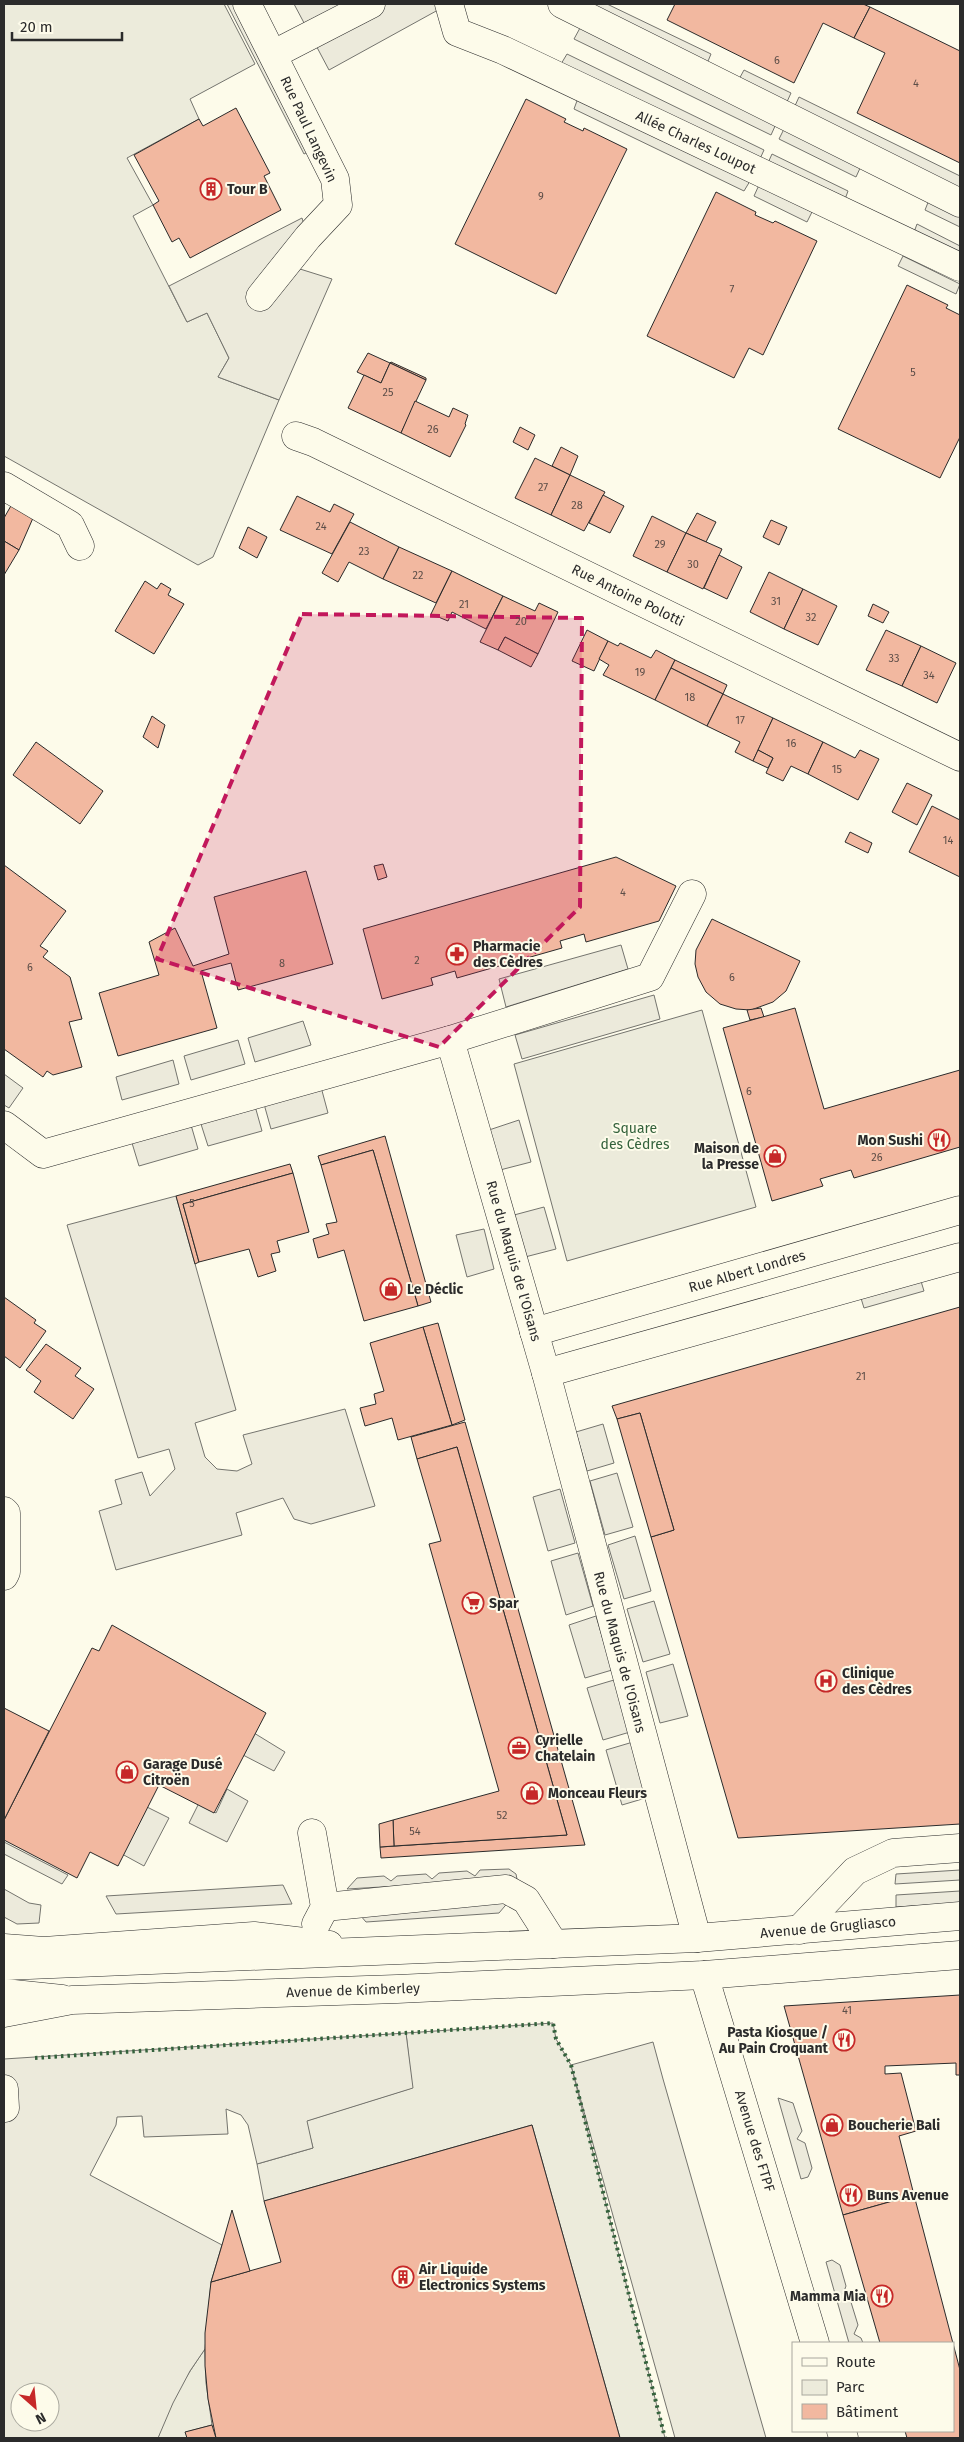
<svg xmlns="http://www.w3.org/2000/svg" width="964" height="2442" font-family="'Fira Sans',sans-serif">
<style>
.green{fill:#ecebdb;stroke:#74746e}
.parking{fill:#eceadb;stroke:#74746e;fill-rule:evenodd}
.building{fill:#f2b8a0;stroke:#2b2b2b}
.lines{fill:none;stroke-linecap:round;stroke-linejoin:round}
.minor-casing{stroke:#2b2b2b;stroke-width:29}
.major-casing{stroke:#2b2b2b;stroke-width:29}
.minor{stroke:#fdfbea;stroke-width:28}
.major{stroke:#fdfbea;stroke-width:28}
.hedge{stroke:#34623c;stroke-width:4;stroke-dasharray:2.5 4;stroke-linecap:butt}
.marked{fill:#c2185b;fill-opacity:0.2;stroke:#c2185b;stroke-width:4;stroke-dasharray:10 6;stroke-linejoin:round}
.labels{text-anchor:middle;stroke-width:4;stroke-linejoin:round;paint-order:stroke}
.number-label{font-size:11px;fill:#5d4e48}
.street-label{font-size:14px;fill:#2b2b2b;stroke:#fdfbea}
.poi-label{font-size:14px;font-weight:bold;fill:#2b2b2b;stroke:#fdfbea;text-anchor:start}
.park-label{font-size:14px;fill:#34623c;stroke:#fdfbea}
</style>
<rect width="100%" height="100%" fill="#fdfbea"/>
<g class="green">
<path d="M4 4H224L255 64 190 99 199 119 127 158 153 205 133 216 187 322 207 313 229 358 218 377 279 400 213 557 198 565 4 456Z"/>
<path d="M702 1010 756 1207 567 1261 514 1064Z"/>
<path d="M553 2023 556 2039 571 2065 665 2438H620L532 2125 264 2201 257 2164 313 2148 306 2121 412 2088 406 2033Z"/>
<path d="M205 2349 206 2383 212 2425 186 2432 187 2438H158C167 2406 186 2376 205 2349Z"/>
</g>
<g class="parking">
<path d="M227 4H241L316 148 304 154Z"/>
<path d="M294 4H435L438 10 329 70Z"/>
<path d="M591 4H607L711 54 706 66Z"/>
<path d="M580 28 776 124 771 135 574 39Z"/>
<path d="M567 54 764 150 759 161 561 64Z"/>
<path d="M744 70 791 93 786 104 738 81Z"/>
<path d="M799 97 960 176V189L794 108Z"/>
<path d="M578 98 750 181 744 191 574 109Z"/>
<path d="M784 129 861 166 856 177 779 139Z"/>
<path d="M772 154 848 191 844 202 767 165Z"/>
<path d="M759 185 812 212 807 222 754 196Z"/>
<path d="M929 200 960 214V227L925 210Z"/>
<path d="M302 218 311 248 300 269 332 279 279 400 218 377 229 358 207 313 187 322 169 286Z"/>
<path d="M917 224 960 246V260L913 235Z"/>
<path d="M903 256 960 284 956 294 898 266Z"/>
<path d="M621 945 628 969 506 1007 499 979Z"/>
<path d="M654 995 660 1019 522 1059 515 1035Z"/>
<path d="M303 1021 311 1045 255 1062 248 1038Z"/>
<path d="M238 1040 245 1064 191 1080 184 1056Z"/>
<path d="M173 1060 179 1084 122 1100 116 1077Z"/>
<path d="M4 1074 23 1088 9 1108 4 1105Z"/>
<path d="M321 1087 328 1113 271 1129 264 1104Z"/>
<path d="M255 1106 262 1131 208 1146 200 1121Z"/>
<path d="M519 1120 531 1162 500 1170 489 1130Z"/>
<path d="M191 1125 198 1149 139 1166 132 1143Z"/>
<path d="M176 1196 236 1410 195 1423 205 1457 217 1469 237 1471 252 1464 243 1435 345 1409 375 1506 311 1524 294 1519 283 1498 236 1513 242 1535 116 1570 99 1511 122 1504 115 1480 142 1472 150 1496 175 1469 169 1449 138 1458 67 1225Z"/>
<path d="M544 1207 556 1249 525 1257 514 1215Z"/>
<path d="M484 1229 494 1269 467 1277 456 1235Z"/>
<path d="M920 1278 924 1291 864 1308 860 1295Z"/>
<path d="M603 1424 614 1463 587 1471 576 1432Z"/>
<path d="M617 1473 633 1527 605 1535 590 1481Z"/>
<path d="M560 1489 575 1543 548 1551 533 1497Z"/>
<path d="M635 1536 651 1591 624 1599 608 1545Z"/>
<path d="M578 1553 593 1606 566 1615 551 1561Z"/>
<path d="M654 1601 670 1654 643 1662 627 1609Z"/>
<path d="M596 1616 612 1670 585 1678 569 1625Z"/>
<path d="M673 1664 688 1716 660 1723 646 1672Z"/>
<path d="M614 1680 630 1732 603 1740 587 1688Z"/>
<path d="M254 1733 285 1752 274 1771 243 1755Z"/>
<path d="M633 1742 649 1797 622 1805 606 1750Z"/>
<path d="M227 1789 248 1801 227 1842 189 1823 199 1803 216 1813Z"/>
<path d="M145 1806 169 1818 144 1866 122 1854Z"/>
<path d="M4 1842 68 1875 62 1884 4 1854Z"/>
<path d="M509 1869 516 1874 517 1879 347 1889 357 1878 384 1876 391 1881 397 1876 426 1874 432 1879 439 1873 467 1871 475 1876 480 1870Z"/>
<path d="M960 1870V1880L895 1884 896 1874Z"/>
<path d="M283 1885 292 1904 116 1914 106 1896Z"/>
<path d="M4 1889 29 1903 41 1905 39 1923 17 1924 4 1917Z"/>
<path d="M960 1891V1903L896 1907V1895Z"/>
<path d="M510 1900 499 1913 366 1922 354 1908Z"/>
<path d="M406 2033 413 2088 307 2121 313 2148 257 2164 248 2125 241 2115 226 2109 228 2134 144 2137 142 2116 117 2117 116 2125 90 2175 222 2245 211 2282 205 2349 190 2371 173 2403 158 2438H4V2059ZM20 2392H50V2422H20Z"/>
<path d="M653 2042 663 2079 766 2438H675L571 2065Z"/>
<path d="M778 2098 793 2103 802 2131 797 2139 805 2143 812 2168 808 2177 801 2179Z"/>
<path d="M832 2260 840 2265 846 2286 843 2294 850 2299 858 2325 854 2334 861 2338 863 2343H849L826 2262Z"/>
</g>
<g class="building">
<path d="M675 4H863L870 7 854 38 823 23 794 83 667 20Z"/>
<path d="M870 7 960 51V163L857 113 885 53 854 38Z"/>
<path d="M526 99 566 119 564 122 583 131 584 128 627 149 556 294 455 244Z"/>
<path d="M236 108 270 173 264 176 281 210 190 258 179 238 172 242 153 205 159 201 134 155 199 119 203 126Z"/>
<path d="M716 192 756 212 755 215 773 223 775 221 817 241 763 355 749 348 734 378 647 336Z"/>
<path d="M907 285 948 305 946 308 960 315V437L940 478 838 429Z"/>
<path d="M368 353 390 363 381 383 357 372Z"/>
<path d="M391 362 426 378V380L390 363Z"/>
<path d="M390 363 426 380 401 433 348 408 364 375 381 383Z"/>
<path d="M415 401 449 417 453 408 468 415 465 424 466 425 450 457 401 433Z"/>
<path d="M520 427 535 435 528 450 513 442Z"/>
<path d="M561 447 578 456 570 475 552 466Z"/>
<path d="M535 458 570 475 551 515 515 498Z"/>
<path d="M570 475 605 492 584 531 551 515Z"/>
<path d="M603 495 624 506 610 533 589 523Z"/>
<path d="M297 496 330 512 334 504 354 514 332 554 280 530Z"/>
<path d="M12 504 33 518 19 550 4 541V518Z"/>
<path d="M697 513 716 522 706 542 686 533Z"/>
<path d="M652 516 686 533 667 572 633 556Z"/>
<path d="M771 520 787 527 779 545 763 537Z"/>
<path d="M350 522 399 547 383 579 349 562 338 582 322 573Z"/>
<path d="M248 527 267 537 257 558 239 548Z"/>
<path d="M686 533 722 549 703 589 667 572Z"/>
<path d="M4 541 19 550 4 575Z"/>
<path d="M399 547 452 571 436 603 383 579Z"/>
<path d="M719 555 742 567 727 599 704 588Z"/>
<path d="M452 571 503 596 486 629 452 612 448 621 431 614Z"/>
<path d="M769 572 803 589 784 629 750 612Z"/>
<path d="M145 581 157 589 161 583 171 589 168 595 184 604 154 654 115 631Z"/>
<path d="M803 589 837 606 818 645 784 629Z"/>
<path d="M503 596 535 611 539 603 558 612 538 654 505 637 498 650 480 642Z"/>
<path d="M873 604 889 612 883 623 868 616Z"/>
<path d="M587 630 608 641 594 671 572 661Z"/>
<path d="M886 630 921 646 902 686 866 670Z"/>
<path d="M505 637 538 654 531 667 498 650Z"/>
<path d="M608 641 618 646 620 643 651 658 656 650 675 660 655 700 603 675 609 665 599 659Z"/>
<path d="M921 646 956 663 937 703 902 686Z"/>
<path d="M675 660 727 685 723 694 671 668Z"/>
<path d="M671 668 723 694 707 726 655 700Z"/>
<path d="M723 694 773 718 753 761 735 752 740 742 707 726Z"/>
<path d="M152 716 165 725 158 748 143 737Z"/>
<path d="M773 718 823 742 808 774 791 766 783 781 766 773 773 758 758 750Z"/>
<path d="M36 742 103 791 80 824 13 775Z"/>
<path d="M823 742 855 758 860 750 879 759 858 800 808 774Z"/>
<path d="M758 750 773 758 768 768 753 761Z"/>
<path d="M907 783 932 795 917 825 892 812Z"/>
<path d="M932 806 960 820V877L909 852Z"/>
<path d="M850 832 872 843 868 853 845 842Z"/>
<path d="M616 857 676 886 659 921 586 942 584 934 560 941 562 948 457 978 455 971 431 978 433 985 382 999 363 929Z"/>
<path d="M383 864 387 877 378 880 374 866Z"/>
<path d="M4 865 66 911 40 946 48 951 43 957 70 977 82 1019 69 1022 82 1067 53 1075 47 1071 43 1077 4 1049Z"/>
<path d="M306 871 333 964 238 990 231 963 201 971 217 1028 118 1056 99 993 159 975 149 942 175 928 193 966 229 954 214 897Z"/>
<path d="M712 919 800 961 786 991 773 1002 751 1010 736 1009 720 1004 706 992 698 977 695 964 696 950Z"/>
<path d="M761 1008 764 1017 750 1020 747 1010Z"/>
<path d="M795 1008 824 1109 960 1070V1147L854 1178 851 1170 820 1179 823 1186 772 1201 723 1028Z"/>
<path d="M385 1136 431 1302 418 1306 373 1150 321 1165 318 1156Z"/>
<path d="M373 1150 418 1306 364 1321 344 1250 318 1258 313 1239 329 1234 326 1224 337 1222 321 1165Z"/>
<path d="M290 1164 293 1173 183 1204 199 1262 195 1264 176 1196Z"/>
<path d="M293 1173 309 1232 277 1241 280 1252 271 1254 276 1271 258 1277 249 1249 199 1262 183 1204Z"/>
<path d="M4 1297 36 1320 34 1323 46 1331 20 1368 4 1356Z"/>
<path d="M960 1307V1824L738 1838 651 1537 674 1530 640 1413 617 1419 612 1406Z"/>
<path d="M438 1323 465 1420 452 1425 423 1327Z"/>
<path d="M423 1327 452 1425 398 1440 392 1418 365 1426 360 1408 376 1404 374 1394 384 1391 370 1343Z"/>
<path d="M46 1344 81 1368 75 1376 94 1389 73 1419 34 1392 41 1381 26 1370Z"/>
<path d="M640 1413 674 1530 651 1537 617 1419Z"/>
<path d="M465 1422 585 1845 381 1858 380 1847 567 1835 457 1447 417 1459 411 1437Z"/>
<path d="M457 1447 567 1835 394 1846 393 1820 499 1791 429 1544 441 1541 417 1459Z"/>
<path d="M112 1625 266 1713 214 1813 159 1785 118 1866 90 1852 77 1878 4 1840V1820L92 1648 99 1651Z"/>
<path d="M4 1708 49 1731 4 1820Z"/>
<path d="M393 1820 394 1846 380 1847 379 1824Z"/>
<path d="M960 1995V2075H956V2063L885 2066V2074L901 2073 916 2131 899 2136 914 2195 843 2215 784 2006Z"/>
<path d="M532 2125 620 2438H216L208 2399 205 2366V2333L211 2282 281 2262 264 2201Z"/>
<path d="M914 2195 960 2370V2438H907L905 2431H953V2343H880L843 2215Z"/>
<path d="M232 2210 250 2271 211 2282 222 2245Z"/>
<path d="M212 2425 216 2438H187L185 2432Z"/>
</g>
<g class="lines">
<g class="minor-casing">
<g id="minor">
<path d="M247 4 335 179 338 205 308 237 260 297"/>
<path d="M449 4 457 32 503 50 960 267"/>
<path d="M562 4 960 203"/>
<path d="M274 54 371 4"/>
<path d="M296 436 313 442 960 757"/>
<path d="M4 486 70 525 80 546"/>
<path d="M450 1040 650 977 692 894"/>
<path d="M4 1125 43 1154 450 1040 546 1373 697 1938"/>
<path d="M534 1332 960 1210"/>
<path d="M546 1373 960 1257"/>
<path d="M4 1511 6 1513V1572L4 1576"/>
<path d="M312 1833 325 1907 316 1924"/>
<path d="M325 1907 506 1889 526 1900 554 1944"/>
<path d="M799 1930 855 1871 893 1853 960 1848"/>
<path d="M4 1948 44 1951 254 1936 329 1945"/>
<path d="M704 1975 815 2343"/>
<path d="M4 1993 62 1999"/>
<path d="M4 2089 5 2108"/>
<path d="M841 2431 844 2438"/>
</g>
</g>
<g class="major-casing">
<g id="major">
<path d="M4 1966 697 1938 960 1916"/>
<path d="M4 2013 72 2000 397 1989 704 1975 960 1955"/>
</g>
</g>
<use href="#minor" class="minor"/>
<use href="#major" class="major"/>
<path class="hedge" d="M35 2058 553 2023 556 2039 571 2065 665 2438"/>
</g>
<path class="marked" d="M302 614 582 618 580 907 439 1047 157 959Z"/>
<defs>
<g id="building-ring" transform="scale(1.125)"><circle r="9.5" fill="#fdfbea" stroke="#c62828" stroke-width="1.5"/><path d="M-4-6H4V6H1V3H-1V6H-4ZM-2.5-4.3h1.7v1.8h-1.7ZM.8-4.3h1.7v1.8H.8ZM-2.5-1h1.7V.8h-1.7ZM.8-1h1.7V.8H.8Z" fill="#c62828"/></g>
<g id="pharmacy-ring" transform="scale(1.125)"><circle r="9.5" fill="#fdfbea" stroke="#c62828" stroke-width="1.5"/><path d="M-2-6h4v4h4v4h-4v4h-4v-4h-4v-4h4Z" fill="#c62828"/></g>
<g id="restaurant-ring" transform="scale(1.125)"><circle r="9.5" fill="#fdfbea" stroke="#c62828" stroke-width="1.5"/><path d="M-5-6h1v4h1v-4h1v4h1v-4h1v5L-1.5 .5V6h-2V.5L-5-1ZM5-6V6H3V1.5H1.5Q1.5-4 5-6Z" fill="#c62828"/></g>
<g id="shop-ring" transform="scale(1.125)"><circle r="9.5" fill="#fdfbea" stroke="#c62828" stroke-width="1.5"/><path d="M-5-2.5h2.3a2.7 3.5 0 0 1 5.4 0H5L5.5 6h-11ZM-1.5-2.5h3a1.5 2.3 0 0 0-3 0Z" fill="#c62828"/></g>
<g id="supermarket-ring" transform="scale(1.125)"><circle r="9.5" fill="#fdfbea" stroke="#c62828" stroke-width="1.5"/><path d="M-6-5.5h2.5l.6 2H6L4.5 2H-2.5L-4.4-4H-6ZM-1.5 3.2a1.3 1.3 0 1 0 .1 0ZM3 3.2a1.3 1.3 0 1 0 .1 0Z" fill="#c62828"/></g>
<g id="hospital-ring" transform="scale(1.125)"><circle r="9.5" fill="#fdfbea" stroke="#c62828" stroke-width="1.5"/><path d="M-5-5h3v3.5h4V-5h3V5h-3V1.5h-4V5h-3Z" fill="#c62828"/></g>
<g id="office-ring" transform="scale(1.125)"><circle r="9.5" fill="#fdfbea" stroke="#c62828" stroke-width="1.5"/><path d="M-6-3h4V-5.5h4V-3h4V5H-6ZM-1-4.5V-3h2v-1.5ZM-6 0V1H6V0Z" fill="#c62828"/></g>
</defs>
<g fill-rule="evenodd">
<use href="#building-ring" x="211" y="189"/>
<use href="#pharmacy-ring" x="457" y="954"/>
<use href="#restaurant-ring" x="939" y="1140"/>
<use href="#shop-ring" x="775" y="1156"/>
<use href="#shop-ring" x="391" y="1289"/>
<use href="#supermarket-ring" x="473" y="1603"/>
<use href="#hospital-ring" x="826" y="1681"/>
<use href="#office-ring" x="519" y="1748"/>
<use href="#shop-ring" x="127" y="1772"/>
<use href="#shop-ring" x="532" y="1793"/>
<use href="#restaurant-ring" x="844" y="2040"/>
<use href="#shop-ring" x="832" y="2125"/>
<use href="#restaurant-ring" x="851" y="2195"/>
<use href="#building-ring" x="403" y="2277"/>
<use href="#restaurant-ring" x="882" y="2296"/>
</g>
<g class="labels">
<g class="number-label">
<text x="777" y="64">6</text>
<text x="916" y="87">4</text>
<text x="541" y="200">9</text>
<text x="732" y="293">7</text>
<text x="913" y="376">5</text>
<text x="388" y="396">25</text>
<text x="433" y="433">26</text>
<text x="543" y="491">27</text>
<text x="577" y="509">28</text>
<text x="321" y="530">24</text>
<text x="660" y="548">29</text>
<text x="364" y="555">23</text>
<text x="693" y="568">30</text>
<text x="418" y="579">22</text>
<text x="776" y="605">31</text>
<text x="464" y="608">21</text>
<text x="811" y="621">32</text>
<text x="521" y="625">20</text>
<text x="894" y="662">33</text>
<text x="640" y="676">19</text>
<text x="929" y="679">34</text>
<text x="690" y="701">18</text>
<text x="740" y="724">17</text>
<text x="791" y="747">16</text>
<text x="837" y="773">15</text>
<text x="948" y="844">14</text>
<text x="623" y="896">4</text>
<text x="417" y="964">2</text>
<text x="282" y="967">8</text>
<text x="30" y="971">6</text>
<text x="732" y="981">6</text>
<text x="749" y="1095">6</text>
<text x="877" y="1161">26</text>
<text x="192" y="1207">5</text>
<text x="861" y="1380">21</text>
<text x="502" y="1819">52</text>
<text x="415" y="1835">54</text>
<text x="847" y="2014">41</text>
</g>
<g class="street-label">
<text transform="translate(309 129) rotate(65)" y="5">Rue Paul Langevin</text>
<text transform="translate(696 142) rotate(25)" y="5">Allée Charles Loupot</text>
<text transform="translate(628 595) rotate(26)" y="5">Rue Antoine Polotti</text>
<text transform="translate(514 1261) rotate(74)" y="5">Rue du Maquis de l'Oisans</text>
<text transform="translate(747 1271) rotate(-16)" y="5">Rue Albert Londres</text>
<text transform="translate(620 1652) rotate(75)" y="5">Rue du Maquis de l'Oisans</text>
<text transform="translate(828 1927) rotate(-5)" y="5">Avenue de Grugliasco</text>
<text transform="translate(353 1990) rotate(-2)" y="5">Avenue de Kimberley</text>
<text transform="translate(755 2141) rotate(73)" y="5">Avenue des FTPF</text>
</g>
<g class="poi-label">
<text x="227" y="194">Tour B</text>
<text x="473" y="951">Pharmacie<tspan x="473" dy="16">des Cèdres</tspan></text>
<text x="923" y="1145" text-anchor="end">Mon Sushi</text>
<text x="759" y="1153" text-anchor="end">Maison de<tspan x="759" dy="16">la Presse</tspan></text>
<text x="407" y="1294">Le Déclic</text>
<text x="489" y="1608">Spar</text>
<text x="842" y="1678">Clinique<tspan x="842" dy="16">des Cèdres</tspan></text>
<text x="535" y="1745">Cyrielle<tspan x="535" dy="16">Chatelain</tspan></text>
<text x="143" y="1769">Garage Dusé<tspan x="143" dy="16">Citroën</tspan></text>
<text x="548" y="1798">Monceau Fleurs</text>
<text x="828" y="2037" text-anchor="end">Pasta Kiosque /<tspan x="828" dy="16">Au Pain Croquant</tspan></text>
<text x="848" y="2130">Boucherie Bali</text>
<text x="867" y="2200">Buns Avenue</text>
<text x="419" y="2274">Air Liquide<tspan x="419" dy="16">Electronics Systems</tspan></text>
<text x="866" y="2301" text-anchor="end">Mamma Mia</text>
</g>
<g class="park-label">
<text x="635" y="1133">Square<tspan x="635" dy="16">des Cèdres</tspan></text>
</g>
</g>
<rect width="964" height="2442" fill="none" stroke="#2b2b2b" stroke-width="10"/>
<rect x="792" y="2342" width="162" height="90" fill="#fdfbea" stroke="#a9a89e"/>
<rect x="802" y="2358" width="25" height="8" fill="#fdfbea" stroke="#a9a89e"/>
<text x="836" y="2367" font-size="15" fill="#2b2b2b">Route</text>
<rect x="802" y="2380" width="25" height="15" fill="#ecebdb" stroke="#a9a89e"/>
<text x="836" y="2392" font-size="15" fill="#2b2b2b">Parc</text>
<rect x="802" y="2404" width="25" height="15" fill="#f2b8a0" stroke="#a9a89e"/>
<text x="836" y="2417" font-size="15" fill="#2b2b2b">Bâtiment</text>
<g transform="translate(35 2407) rotate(153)"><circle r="24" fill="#fdfbea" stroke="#a9a89e"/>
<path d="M0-4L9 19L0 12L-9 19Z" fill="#c62828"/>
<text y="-8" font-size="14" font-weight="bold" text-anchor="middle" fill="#2b2b2b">N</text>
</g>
<path d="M12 32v8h110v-8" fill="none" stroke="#2b2b2b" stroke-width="2.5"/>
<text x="20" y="32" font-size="15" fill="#2b2b2b" stroke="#fdfbea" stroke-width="4" paint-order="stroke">20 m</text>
</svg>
